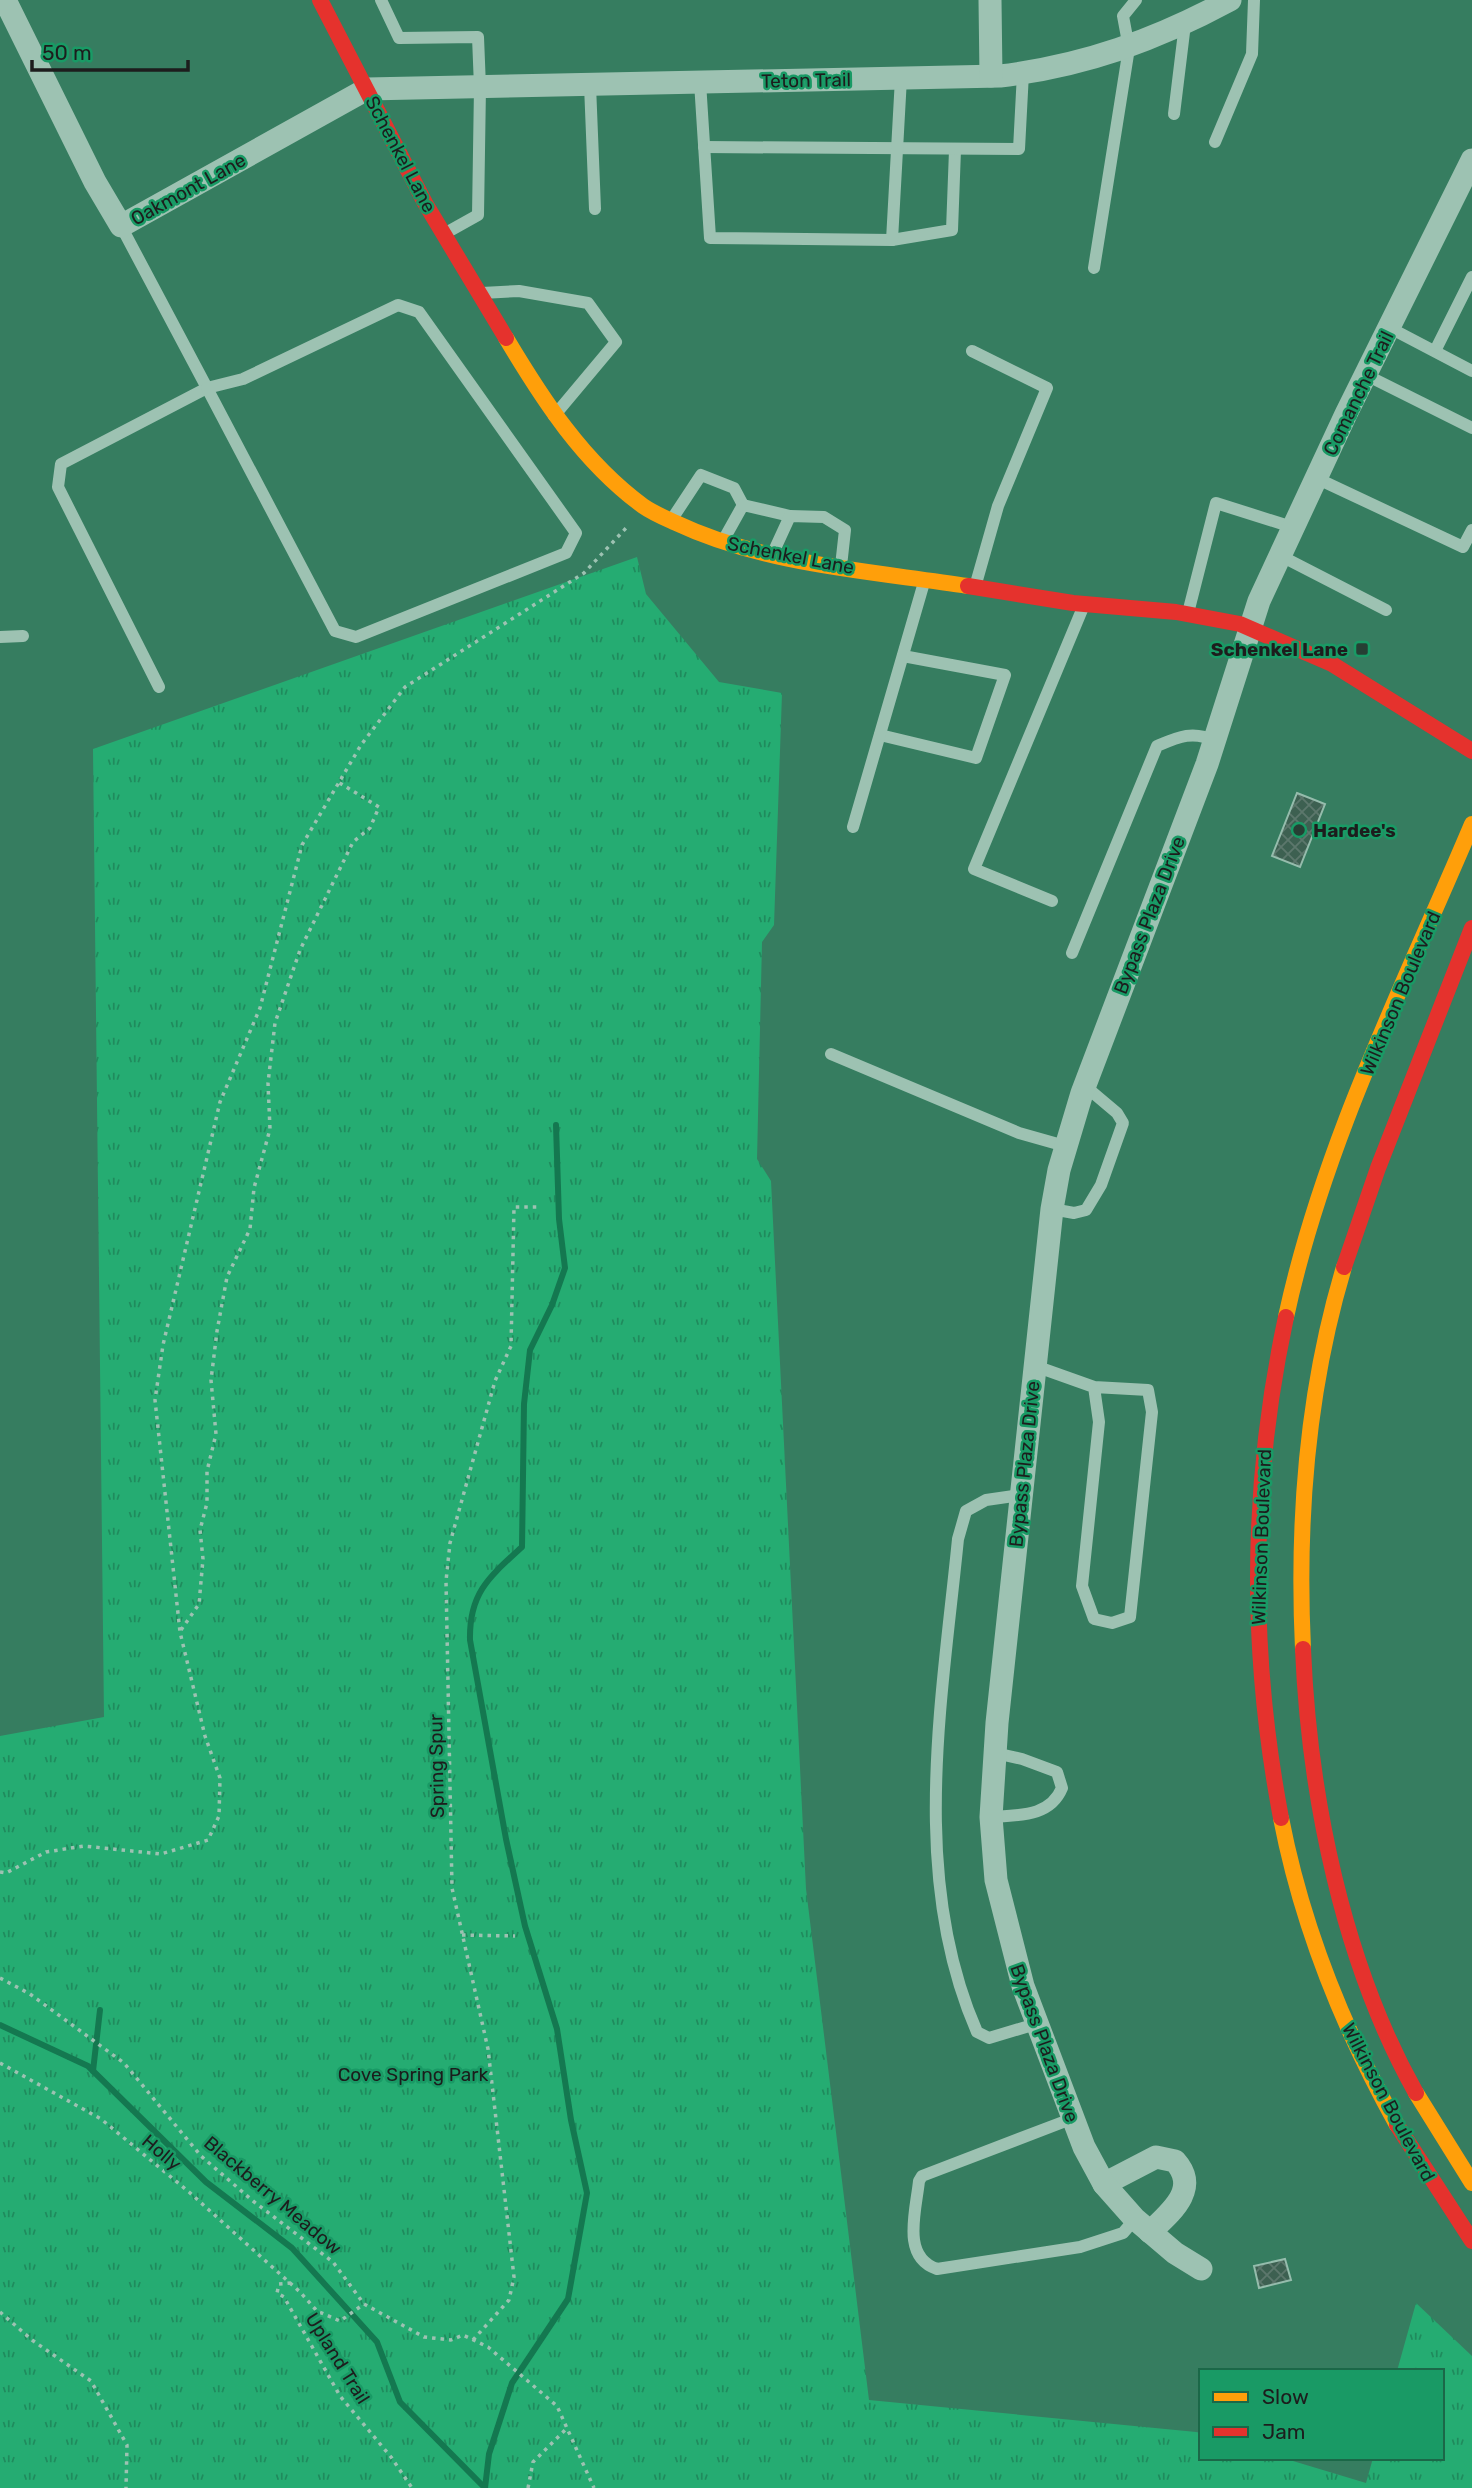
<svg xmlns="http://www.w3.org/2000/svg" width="1472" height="2488" font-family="Rubik,sans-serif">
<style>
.park{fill:url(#park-tufts)}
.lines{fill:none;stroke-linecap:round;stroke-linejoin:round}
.stream{stroke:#147850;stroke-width:6}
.building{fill:url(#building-cross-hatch);stroke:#95bcac;stroke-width:2}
.path{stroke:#9dc2b2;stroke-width:3.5;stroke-dasharray:3.5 5;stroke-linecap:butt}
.lane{stroke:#9dc2b2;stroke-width:12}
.street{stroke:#9dc2b2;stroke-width:23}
.slow{stroke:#ff9f0a;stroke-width:16}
.jam{stroke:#e5322d;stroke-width:16}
.poi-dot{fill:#263f34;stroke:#199a65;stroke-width:2.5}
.labels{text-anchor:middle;stroke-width:5;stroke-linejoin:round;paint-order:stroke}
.street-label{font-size:19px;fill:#1d1d1d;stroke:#199a65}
.poi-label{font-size:19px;font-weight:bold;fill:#1d1d1d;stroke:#199a65;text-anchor:end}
.park-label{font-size:19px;fill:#1b1d1c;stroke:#199a65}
</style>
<defs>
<pattern id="park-tufts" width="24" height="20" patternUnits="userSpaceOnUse" patternTransform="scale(1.75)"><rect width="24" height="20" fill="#25ac72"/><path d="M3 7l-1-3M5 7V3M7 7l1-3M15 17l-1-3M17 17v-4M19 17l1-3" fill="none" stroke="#1f8b5d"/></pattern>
<pattern id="building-cross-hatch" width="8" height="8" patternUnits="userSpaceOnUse" patternTransform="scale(1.75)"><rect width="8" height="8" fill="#3d6051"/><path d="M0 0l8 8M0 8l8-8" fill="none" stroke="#5c776c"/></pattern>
</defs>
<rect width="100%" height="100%" fill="#367d60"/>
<path class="park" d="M637 557 646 594 719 682 782 693 774 925 762 942 757 1159 771 1181 806 1889 869 2400 1196 2432 1201 2433V2458H1283L1366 2483 1373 2458H1442V2371H1397L1416 2303 1472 2356V2488H0V1736L104 1717 93 749Z"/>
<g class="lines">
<g class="stream">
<path d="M0 2025 88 2066 206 2182 292 2248 377 2342 400 2402 485 2488"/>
<path d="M93 2071 100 2010"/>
<path d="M485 2488 489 2454 512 2383 568 2299 587 2193 571 2120 557 2029 525 1926 506 1839 470 1640C469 1593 489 1577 522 1547L524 1404 530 1350 552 1305 565 1268 559 1219 556 1125"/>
</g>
</g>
<g class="building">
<path d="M1297 793 1325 804 1300 867 1272 856Z"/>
<path d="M1285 2259 1291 2280 1259 2288 1254 2266Z"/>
</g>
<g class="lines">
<g class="path">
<path d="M181 1630 199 1604 203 1559 200 1530 207 1503V1471L216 1434 211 1380 217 1331 227 1277 250 1229 254 1188 270 1129 268 1083 275 1023 300 950 353 842 370 828 379 807 338 782"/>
<path d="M0 1872 6 1873 46 1852 84 1846 161 1854 208 1840 219 1816 220 1778 205 1736 180 1632 155 1400 163 1345 220 1102 260 1008 302 845 361 745 405 687 584 573 627 527"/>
<path d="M462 1935 515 1936"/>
<path d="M0 1978 30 1994 124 2063 201 2156 253 2201 333 2262 364 2304 424 2337 451 2340 463 2335 488 2347 557 2406 594 2488"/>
<path d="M0 2063 101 2119 189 2192 300 2292 317 2311 340 2321 364 2304"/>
<path d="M291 2283 279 2284 277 2293 284 2297 340 2396 391 2457 412 2488"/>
<path d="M0 2312 32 2340 91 2381 127 2445 126 2488"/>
<path d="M473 2340 509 2300 514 2277 488 2049 452 1888 446 1581 450 1543 495 1381 511 1346 514 1207H539"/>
<path d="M528 2488 533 2462 566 2429"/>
</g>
<g class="lane">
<path d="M381 0 399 38 478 37 480 87 478 215 444 234"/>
<path d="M700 82 710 238 892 240 952 230 955 150"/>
<path d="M590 85 595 209"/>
<path d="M1174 114 1185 24"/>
<path d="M1215 142 1252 54 1254 0"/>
<path d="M704 147 1019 149 1023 73"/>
<path d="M121 226 207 388 61 464 58 487 159 687"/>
<path d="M892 240 901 78"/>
<path d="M1094 268 1129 48 1123 16 1136 0"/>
<path d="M482 293 519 291 588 303 616 342 554 416"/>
<path d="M398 305 419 312 576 533 566 553 356 637 335 631 207 388 243 379Z"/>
<path d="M1390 328 1472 371"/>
<path d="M972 351 1047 388 998 506 975 587"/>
<path d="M1435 351 1472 277"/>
<path d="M1366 375 1472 428"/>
<path d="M1316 478 1463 547 1472 530"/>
<path d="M672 519 701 475 734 488 743 505"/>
<path d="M724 539 743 505 790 516"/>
<path d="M773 553 790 516 824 517 845 530 841 566"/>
<path d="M1279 555 1386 610"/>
<path d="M1188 613 1216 503 1292 527"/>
<path d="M0 637 23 636"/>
<path d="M880 735 976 758 1005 675 903 656"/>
<path d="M853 827 925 579"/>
<path d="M1052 901 974 869 1084 605"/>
<path d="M1072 953 1157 746C1178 737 1193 730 1215 741"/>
<path d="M831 1054 1019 1133 1065 1146"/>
<path d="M1052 1209 1074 1213 1086 1210 1101 1185 1123 1123 1117 1113 1085 1086"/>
<path d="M1035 1366 1094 1387 1099 1422 1082 1586 1094 1619 1112 1623 1130 1617 1152 1412 1148 1390 1094 1387"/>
<path d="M1021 1495 986 1500 966 1511 958 1539C942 1701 909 1877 977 2032L989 2038 1036 2024"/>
<path d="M991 1817C1019 1815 1050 1817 1062 1788L1057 1772 1022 1759 995 1753"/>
<path d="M1071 2119 922 2176 919 2181C916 2211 901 2257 937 2269L1080 2247 1123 2233 1135 2219"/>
</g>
<g class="street">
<path d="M5 0 95 182 121 226 367 89 1000 76C1084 66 1156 40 1230 0"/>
<path d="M990 0 991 76"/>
<path d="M1104 2184 1156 2157 1175 2161C1200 2189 1171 2212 1150 2232"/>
<path d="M1201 2269 1175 2253 1135 2219 1104 2184 1084 2147 1023 1986 996 1880 991 1817 997 1723 1052 1209 1059 1170 1082 1093 1207 764 1259 601 1346 414 1472 160"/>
</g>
<g class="slow">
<path d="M506 338C543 400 583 462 643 506 653 513 665 518 676 523 765 565 871 571 968 586"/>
<path d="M1286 1317C1323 1145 1404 985 1472 824"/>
<path d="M1303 1649C1297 1522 1307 1390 1344 1267"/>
<path d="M1281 1818C1302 1926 1344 2030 1397 2125"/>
<path d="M1416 2093 1472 2183"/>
</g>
<g class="jam">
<path d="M320 0 425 203 506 338"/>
<path d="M968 586 1073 603 1176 612 1240 624 1332 664 1472 751"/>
<path d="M1344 1267 1378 1168 1472 928"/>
<path d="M1303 1649C1309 1796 1343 1963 1416 2093"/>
<path d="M1281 1818C1249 1650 1250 1484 1286 1317"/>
<path d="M1397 2125 1472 2241"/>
</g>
</g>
<g class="poi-dot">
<rect x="1355" y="642" width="14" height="14" rx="3.5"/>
<circle cx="1299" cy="830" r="7"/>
</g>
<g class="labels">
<g class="street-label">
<text transform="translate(806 80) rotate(-1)" y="7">Teton Trail</text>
<text transform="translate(401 154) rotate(62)" y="7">Schenkel Lane</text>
<text transform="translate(188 189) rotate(-29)" y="7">Oakmont Lane</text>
<text transform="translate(1358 393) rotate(-64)" y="7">Comanche Trail</text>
<text transform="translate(791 555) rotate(11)" y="7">Schenkel Lane</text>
<text transform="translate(1149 915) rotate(-69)" y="7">Bypass Plaza Drive</text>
<text transform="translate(1400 993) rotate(-67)" y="7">Wilkinson Boulevard</text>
<text transform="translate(1024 1464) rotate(-84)" y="7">Bypass Plaza Drive</text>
<text transform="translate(1261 1537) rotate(-88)" y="7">Wilkinson Boulevard</text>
<text transform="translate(436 1766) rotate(-91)" y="7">Spring Spur</text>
<text transform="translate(1045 2043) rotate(70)" y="7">Bypass Plaza Drive</text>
<text transform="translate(1389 2102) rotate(62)" y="7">Wilkinson Boulevard</text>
<text transform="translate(162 2152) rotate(40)" y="7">Holly</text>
<text transform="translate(273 2195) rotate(40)" y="7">Blackberry Meadow</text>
<text transform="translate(338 2358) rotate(58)" y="7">Upland Trail</text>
</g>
<g class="poi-label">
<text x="1348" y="656">Schenkel Lane</text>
<text x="1313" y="837" text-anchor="start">Hardee's</text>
</g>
<g class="park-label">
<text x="413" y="2081">Cove Spring Park</text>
</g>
</g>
<rect x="1199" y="2369" width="245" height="91" fill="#199a65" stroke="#1b6848" stroke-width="2"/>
<rect x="1213" y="2392" width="35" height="10" fill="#ff9f0a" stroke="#1b6848" stroke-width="2"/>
<text x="1262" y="2404" font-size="21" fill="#1d1d1d">Slow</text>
<rect x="1213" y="2427" width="35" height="10" fill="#e5322d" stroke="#1b6848" stroke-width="2"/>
<text x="1262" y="2439" font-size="21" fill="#1d1d1d">Jam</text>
<path d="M32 60v10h156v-10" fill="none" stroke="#1d1d1d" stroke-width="3.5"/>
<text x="42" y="60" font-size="21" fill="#1d1d1d" stroke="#199a65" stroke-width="5" paint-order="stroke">50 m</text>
</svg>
